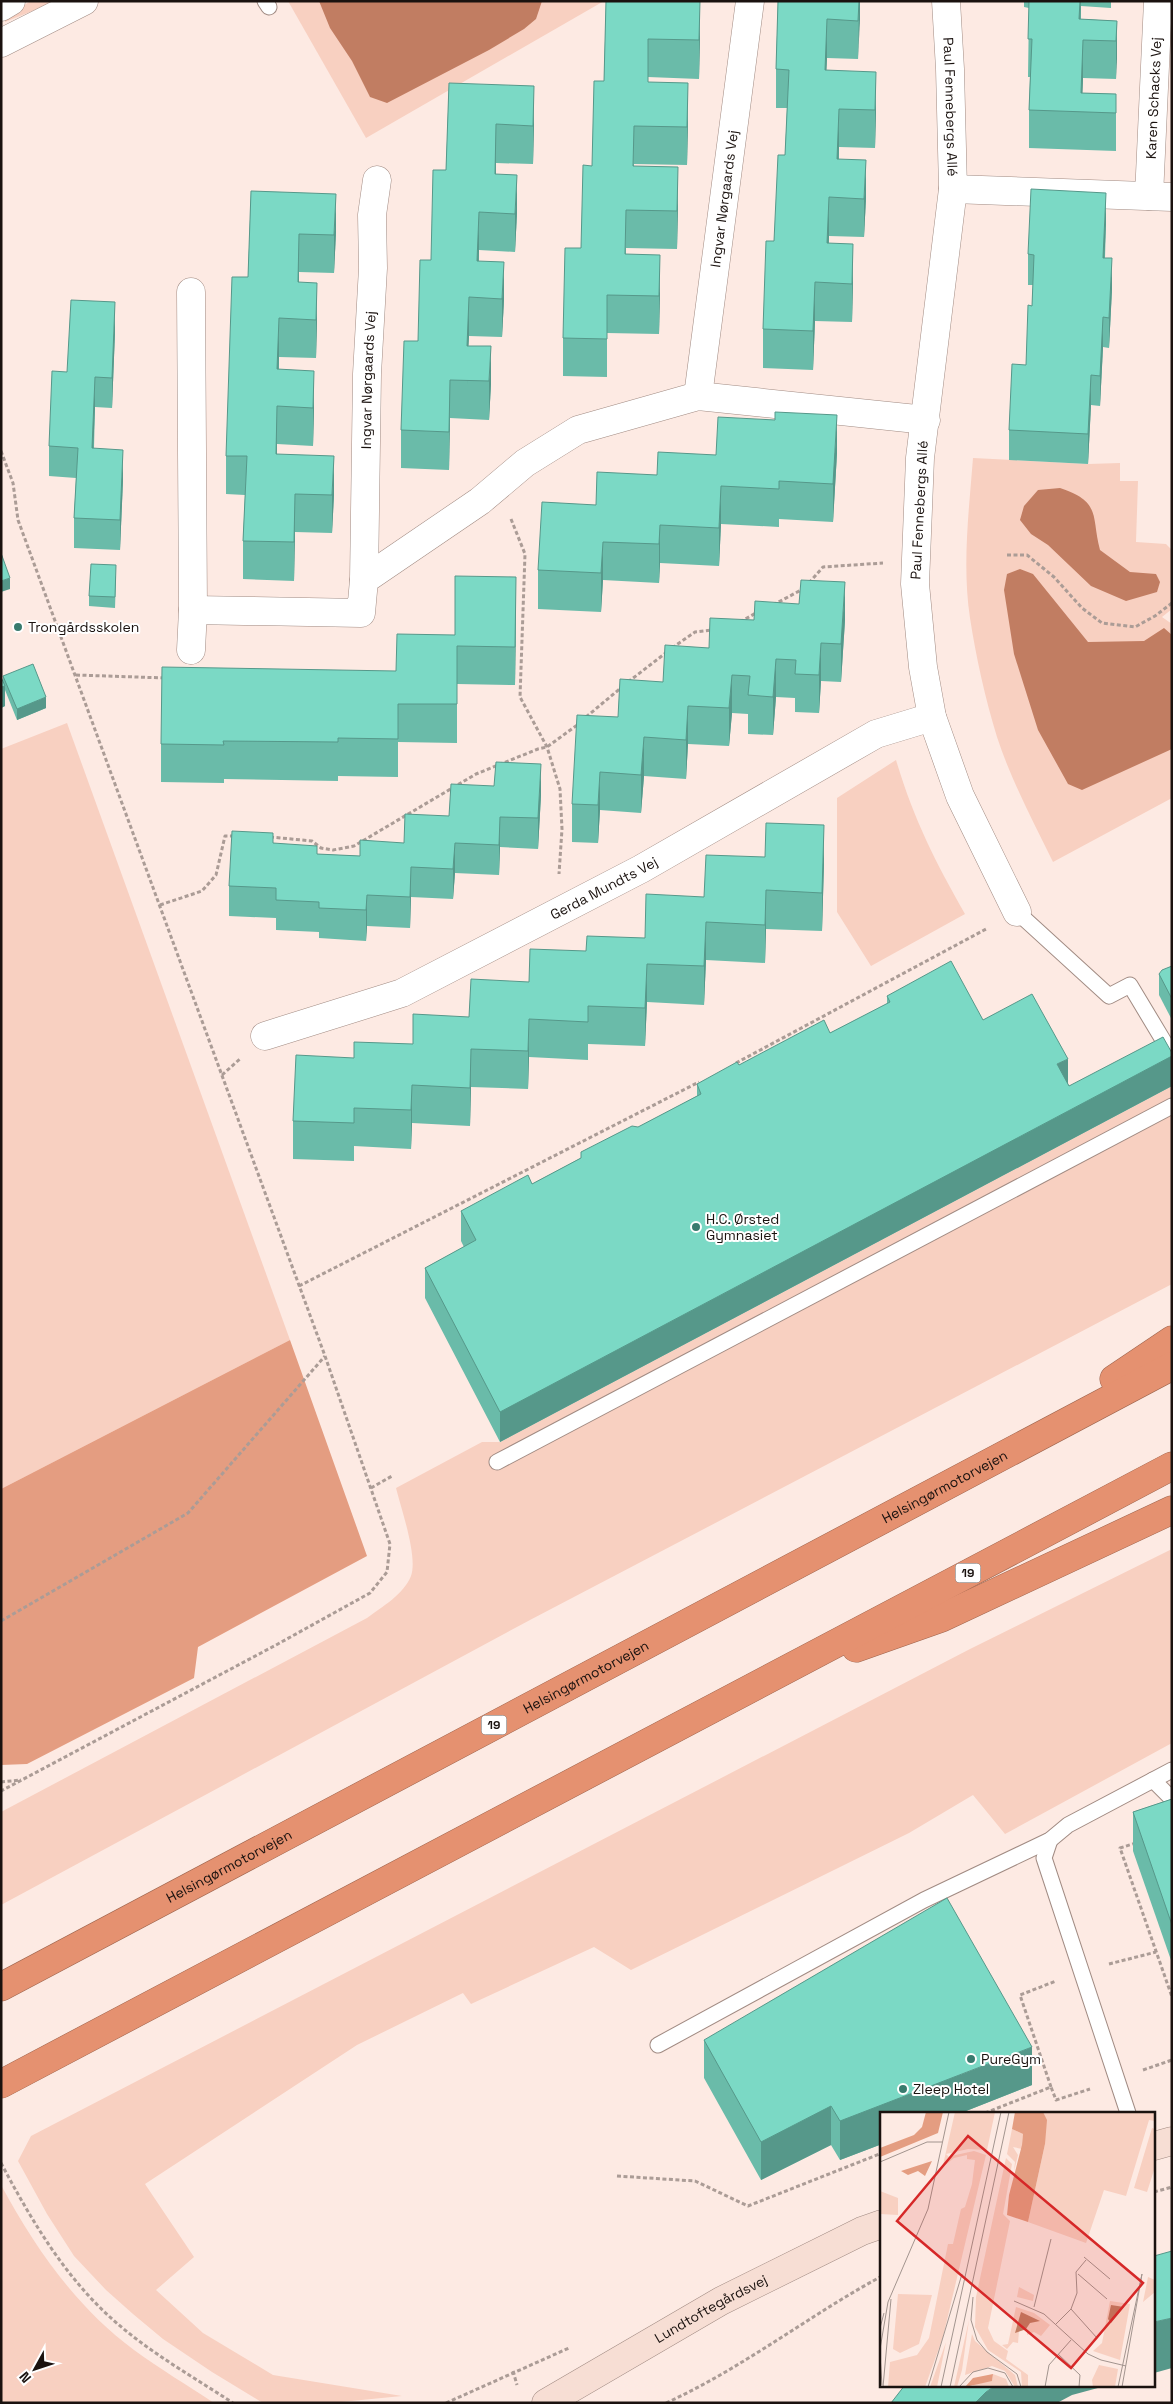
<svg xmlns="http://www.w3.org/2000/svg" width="1173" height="2404" font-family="'Space Grotesk',sans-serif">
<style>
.green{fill:#f8d0c1}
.forest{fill:#e49d81}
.water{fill:#c17d62}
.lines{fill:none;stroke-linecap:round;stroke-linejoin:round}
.lane-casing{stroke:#a18b83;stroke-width:17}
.street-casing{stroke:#a18b83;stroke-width:29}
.secondary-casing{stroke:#a18b83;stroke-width:29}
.highway-casing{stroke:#9e654e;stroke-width:29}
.path{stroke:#ab9c96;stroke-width:3;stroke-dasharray:4 2.5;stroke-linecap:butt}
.lane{stroke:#fff;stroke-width:15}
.street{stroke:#fff;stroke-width:28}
.secondary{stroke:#f7ded4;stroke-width:28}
.highway{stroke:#e59170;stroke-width:28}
.wall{fill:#6abba9}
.shaded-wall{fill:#56988a}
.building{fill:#7bd9c5;stroke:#56988a}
.poi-dot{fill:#387b6e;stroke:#fff;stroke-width:2}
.labels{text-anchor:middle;stroke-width:4;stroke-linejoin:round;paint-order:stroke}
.shield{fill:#fff;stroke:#5f5957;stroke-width:1}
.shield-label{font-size:12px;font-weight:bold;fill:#1a120f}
.street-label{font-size:14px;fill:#1a120f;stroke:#fff}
.poi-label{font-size:14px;fill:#1a120f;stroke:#fff;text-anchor:start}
.inset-road{fill:none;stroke:#a2948e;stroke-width:1}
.view{fill:#d62828;fill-opacity:0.15;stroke:#d62828;stroke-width:2.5}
.inset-edge{fill:none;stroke:#1a120f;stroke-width:2.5}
</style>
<rect width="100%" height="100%" fill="#fdeae3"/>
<g class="green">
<path d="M31 1H57L5 22V16Z"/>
<path d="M288 1H604L366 138Z"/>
<path d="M973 458 1088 464 1120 463V481H1138L1136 542 1166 544 1172 550V609L1162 617 1172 624V798L1053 862C1033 821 1011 780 997 737 985 698 976 657 970 618 962 565 969 510 973 458Z"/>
<path d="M67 723 290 1340 1 1489V749Z"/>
<path d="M896 760C914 820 935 861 965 914L871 966 837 912V798Z"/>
<path d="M1172 1086V1284L530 1620 1 1905V1812L367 1618C382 1607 404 1594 411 1576 418 1557 401 1508 396 1488L482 1442H500Z"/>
<path d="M1172 1549V1743L1005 1834 973 1795 909 1833 631 1970 594 1947 471 2004 463 1993 357 2045 145 2184 194 2257 156 2290 203 2333 273 2375 402 2396 331 2403H263L212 2372 163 2339 133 2314 106 2290 74 2256 47 2214 18 2161 31 2136 970 1649Z"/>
<path d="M1 2185C35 2248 76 2307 134 2350 160 2369 187 2385 214 2403H1Z"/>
</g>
<path class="forest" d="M290 1340 367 1556 198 1647 194 1678 27 1764 1 1765V1489Z"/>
<g class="water">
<path d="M319 1H542L536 19 524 29 489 50 387 103 370 97 352 61 330 28Z"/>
<path d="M1060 488C1102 502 1091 516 1100 550L1130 572 1156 574 1160 582 1157 592 1126 601 1091 586 1048 545 1031 534 1020 520 1024 506 1038 490Z"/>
<path d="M1020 569 1033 574 1088 642 1144 641 1164 628 1172 635V749L1082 790 1068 784 1038 730 1014 654 1004 590 1007 574Z"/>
</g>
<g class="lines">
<g class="lane-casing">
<g id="lane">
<path d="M265 1 269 7"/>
<path d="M1017 912 1109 996 1130 985 1172 1055"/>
<path d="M497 1462 1172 1106"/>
<path d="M1153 1780 1172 1799"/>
<path d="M1050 1840 1044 1858 1128 2113"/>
<path d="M658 2045 924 1900 1050 1840 1068 1825 1172 1770"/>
</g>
</g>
<g class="street-casing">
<g id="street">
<path id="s1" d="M946 1 950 69 953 189 920 458 915 584 923 667 932 717 960 796 1017 912"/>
<path d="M1 7 11 1"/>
<path d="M1 43 84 1"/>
<path d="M953 189 1172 197"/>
<path id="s2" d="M1149 196 1158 1"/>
<path id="s3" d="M698 396 750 1"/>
<path id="s4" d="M364 580 367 374 373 268 372 215 377 180"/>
<path d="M193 610 361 613 364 580 480 501 525 463 578 430 698 396 926 420"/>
<path d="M191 650 193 610 191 292"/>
<path id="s5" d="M265 1036 402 993 641 869 876 734 932 717"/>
</g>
</g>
<g class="secondary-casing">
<g id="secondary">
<path d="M1154 2146 1172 2141"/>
<path id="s6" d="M546 2403 721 2301 862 2231 882 2224"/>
</g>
</g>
<g class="highway-casing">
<g id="highway">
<path d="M1114 1379 1172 1340"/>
<path d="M856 1648 941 1618 1172 1510"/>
<path id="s7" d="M1 1987 1172 1366"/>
<path d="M1 2084 1172 1466"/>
</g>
</g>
<g class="path">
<path d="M1 451 13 483 18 520 325 1356 390 1544 387 1572 370 1593 276 1645 1 1791"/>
<path d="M511 519 525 554 520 697 547 747 560 789 562 829 559 874"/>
<path d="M1007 555H1027L1054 577 1082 608 1102 623 1135 627 1155 616 1172 603"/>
<path d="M809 583 823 567 883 563"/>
<path d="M773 605 803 589"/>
<path d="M740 622 756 613"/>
<path d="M672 648 695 632 713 630"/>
<path d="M76 675 166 678"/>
<path d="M628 682 667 652"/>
<path d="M586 717 622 687"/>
<path d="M270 837 312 841 321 848 333 850 354 846 476 774 538 749 547 747 580 723"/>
<path d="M160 905 202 891 216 875 225 836H236"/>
<path d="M736 1063 988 928"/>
<path d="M222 1075 241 1058"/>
<path d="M299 1286 699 1082"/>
<path d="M371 1488 392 1476"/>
<path d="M1 1621 188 1513 325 1356"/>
<path d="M1 1782 21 1780"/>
<path d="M1136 1843 1120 1848 1172 1997"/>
<path d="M1109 1964 1156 1952"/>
<path d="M1143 2070 1172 2060"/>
<path d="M1051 2087 1020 1995 1056 1981"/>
<path d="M985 2113 1051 2087 1056 2100 1090 2089"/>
<path d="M1 2163C33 2223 67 2281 119 2325 154 2355 195 2378 233 2403"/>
<path d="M617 2176 695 2181 748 2206 882 2153"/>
<path d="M1154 2192 1172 2187"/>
<path d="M513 2371 517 2385"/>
<path d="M446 2403 569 2348"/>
<path d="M666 2403C743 2368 808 2316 882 2276"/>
</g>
<use href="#lane" class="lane"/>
<use href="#street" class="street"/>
<use href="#secondary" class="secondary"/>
<use href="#highway" class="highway"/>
</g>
<g class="wall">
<path d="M606 1 700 36 699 79 648 77V82L688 121 687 165 634 164V166L678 205 677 249 626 248V254L660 293 659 334 607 333V377L563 376V338L581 248 604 81Z"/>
<path d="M778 1H860L858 59 827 58 826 71 876 111 875 148 839 147V159L866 198 864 237 829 236V243L853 282 852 322 815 321 813 370 763 368V329L785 155 787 108H776V69Z"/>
<path d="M1024 1H1111V8L1081 6V19L1117 21 1116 79 1083 78 1082 93 1116 94V151L1029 148V110L1030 77H1028L1029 8 1024 7Z"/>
<path d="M449 83 534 124 533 164 496 163V174L517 213 515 252 479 250V261L504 300 502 337 469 336 468 346 491 384 489 420 450 418 449 470 401 468V430L418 341 446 170Z"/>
<path d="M251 191 336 232 334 273 299 272V282L317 321 316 358 279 357V369L314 409 313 446 277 444V454L334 495 332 533 295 532 294 581 243 579V541L245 495 226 494V456L248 277Z"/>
<path d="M1106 223 1105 258 1112 289 1109 348 1103 347 1100 406 1091 405 1088 464 1009 460V430L1026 365 1032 306 1033 285H1028V254Z"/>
<path d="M115 332 112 408 95 407 94 448 123 480 120 550 74 548V518L76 478 49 476V446Z"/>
<path d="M837 453 833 522 779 519V527L721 524 719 566 660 563 659 583 603 580 601 612 538 609V570L596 505 657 475 716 455Z"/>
<path d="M116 576 115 608 89 606V596Z"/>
<path d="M516 615 515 685 457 684V743L398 742V777L338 776V781L224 779V783L161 782V744L396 671 455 635Z"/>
<path d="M754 620H845L841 682 821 681 819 713 795 712V698L776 697 773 735 748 734V714L732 713 729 746 688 744 686 779 644 776 641 813 600 810 598 843 572 842V804L618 717 663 682 709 648Z"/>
<path d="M3 676 46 708 17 720 5 690V706L1 708V677L3 682Z"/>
<path d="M541 795 538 849 500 847 499 875 455 873 453 899 411 897 410 928 367 926 366 941 319 938V932L276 930V918L229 916V886L273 843 317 854 360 856 404 843 449 816Z"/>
<path d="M824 863 822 931 766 929 765 963 706 960 704 1005 647 1002 645 1046 588 1044V1060L529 1057 528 1089 471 1087 470 1126 412 1123 411 1149 354 1146V1161L293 1159V1121L354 1058 413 1044 469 1017 529 982 586 951 645 938 704 897Z"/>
<path d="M1172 966V1020L1159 995V974Z"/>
<path d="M887 996 983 1020 1068 1084 1069 1086 1172 1053V1086L500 1442 425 1298V1268L464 1247 461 1241V1211L532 1184 697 1096V1084L739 1065 830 1033 887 1004Z"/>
<path d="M1172 1799V1963L1133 1851V1812Z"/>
<path d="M704 2040 1032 2085 961 2113H882V2144L840 2160 831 2145 761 2180 704 2078Z"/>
</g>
<g class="shaded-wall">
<path d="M700 1V36L699 79V40Z"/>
<path d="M859 1H860V20L858 59Z"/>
<path d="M1080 1H1081L1079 58V19Z"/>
<path d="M827 19V58L825 109V70Z"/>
<path d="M1117 21V59L1116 79V41Z"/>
<path d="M1083 40V78L1082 112 1081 93Z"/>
<path d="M876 72V111L875 148V110Z"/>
<path d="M688 83V121L687 165V127Z"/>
<path d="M534 86V124L533 164V126Z"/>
<path d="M839 109V147L837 197V159Z"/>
<path d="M496 124V163L495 212V174Z"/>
<path d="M866 160V198L864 237V199Z"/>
<path d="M678 167V205L677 249V211Z"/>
<path d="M517 175V213L515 252V214Z"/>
<path d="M1106 193V223L1103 288V258Z"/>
<path d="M336 194V232L334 273V235Z"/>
<path d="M829 197V236L827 281V243Z"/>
<path d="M479 212V250L477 299V261Z"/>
<path d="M299 234V272L298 320V282Z"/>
<path d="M853 244V282L852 322V284Z"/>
<path d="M660 255V293L659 334V296Z"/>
<path d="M1112 258V289L1109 348V318Z"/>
<path d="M504 262V300L502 337V299Z"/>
<path d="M815 282V321L813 370V331Z"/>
<path d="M317 283V321L316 358V320Z"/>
<path d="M469 297V336L467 384V346Z"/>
<path d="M115 302V332L112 408V378Z"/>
<path d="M1103 317V347L1100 406V376Z"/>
<path d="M279 318V357L277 407V369Z"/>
<path d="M491 346V384L489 420V381Z"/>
<path d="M314 371V409L313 446V408Z"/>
<path d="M1091 375V405L1088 464V434Z"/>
<path d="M95 377V407L92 478V448Z"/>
<path d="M450 380V418L449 470V432Z"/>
<path d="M277 406V444L276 492V454Z"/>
<path d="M837 415V453L833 522V484Z"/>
<path d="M123 450V480L120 550V520Z"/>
<path d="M334 456V495L332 533V495Z"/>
<path d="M721 486V524L719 566V528Z"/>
<path d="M295 494V532L294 581V542Z"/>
<path d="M660 525V563L659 583V544Z"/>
<path d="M603 542V580L601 612V573Z"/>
<path d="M516 577V615L515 685V647Z"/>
<path d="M10 578V589L1 592V581Z"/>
<path d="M845 582V620L841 682V644Z"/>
<path d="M821 643V681L819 713V675Z"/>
<path d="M776 659V697L773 735V697Z"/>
<path d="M732 675V713L729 746V708Z"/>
<path d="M5 686V706L1 708V687Z"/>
<path d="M46 697V708L17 720V709Z"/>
<path d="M688 706V744L686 779V740Z"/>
<path d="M644 737V776L641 813V775Z"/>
<path d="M541 764V795L538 849V818Z"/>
<path d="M600 772V810L598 843V805Z"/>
<path d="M500 817V847L499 875V845Z"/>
<path d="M824 825V863L822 931V893Z"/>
<path d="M455 843V873L453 899V869Z"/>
<path d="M411 867V897L410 928V897Z"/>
<path d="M766 890V929L765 963V925Z"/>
<path d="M367 895V926L366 941V910Z"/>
<path d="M706 922V960L704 1005V966Z"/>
<path d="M647 964V1002L645 1046V1008Z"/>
<path d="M529 1019V1057L528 1089V1051Z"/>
<path d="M471 1049V1087L470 1126V1088Z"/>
<path d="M1172 1056V1086L500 1442V1412Z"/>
<path d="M1068 1059V1089L1057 1064Z"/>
<path d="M412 1085V1123L411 1149V1110Z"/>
<path d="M1032 2047V2085L961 2113H882V2144L840 2160V2121Z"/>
<path d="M831 2106V2145L761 2180V2142Z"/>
<path d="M1172 2318V2368L1154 2373V2322Z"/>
<path d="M996 2385H1109L1072 2395 1057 2403H975L986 2392Z"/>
</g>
<g class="building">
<path d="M606 1H700L699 40 648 39V82L688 83 687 127 634 126 633 166 678 167 677 211 626 210 625 254 660 255 659 296 607 295V339L563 338 565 248H581L583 165 592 166 594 81H604Z"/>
<path d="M778 1H859L858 21 827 19 825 70 876 72 875 110 839 109 837 159 866 160 864 199 829 197 827 243 853 244 852 284 815 282 813 331 763 329 766 241H774L778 155H785L789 70 776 69Z"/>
<path d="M1029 1H1080L1079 19 1117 21 1116 41 1083 40 1081 93 1116 94V113L1029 110 1032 39H1028Z"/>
<path d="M449 83 534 86 533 126 496 124 495 174 517 175 515 214 479 212 477 261 504 262 502 299 469 297 467 346H491L489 381 450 380 449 432 401 430 404 341H418L420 260H431L433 170H446Z"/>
<path d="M1031 189 1106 193 1103 258H1112L1109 318 1103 317 1100 376 1091 375 1088 434 1009 430 1012 364 1026 365 1028 305 1032 306 1034 255 1028 254Z"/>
<path d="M251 191 336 194 334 235 299 234 298 282 317 283 316 320 279 318 277 369 314 371 313 408 277 406 276 454 334 456 332 495 295 494 294 542 243 541 247 456H226L232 277H248Z"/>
<path d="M71 300 115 302 112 378 95 377 92 448 123 450 120 520 74 518 78 448 49 446 52 371 67 372Z"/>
<path d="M775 412 837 415 833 484 779 481V489L721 486 719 528 660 525 659 544 603 542 601 573 538 570 542 502 596 505 597 472 657 475 658 452 716 455 718 417 775 420Z"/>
<path d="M1 553 10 578 1 581Z"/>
<path d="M91 564 116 565 115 597 89 596Z"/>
<path d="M455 576 516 577 515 647 457 646V704H398V739L338 738V742L223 741 224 745 161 744 162 667 396 671 397 634 455 635Z"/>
<path d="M801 580 845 582 841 644 821 643 819 675 795 674 796 660 776 659 773 697 748 695 750 676 732 675 729 708 688 706 686 740 644 737 641 775 600 772 598 805 572 804 577 715 618 717 620 679 663 682 665 645 709 648 710 618 754 620 755 601 799 604Z"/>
<path d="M33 664 46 697 17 709 3 676Z"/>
<path d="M1 677 5 686 1 687Z"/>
<path d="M496 762 541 764 538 818 500 817 499 845 455 843 453 869 411 867 410 897 367 895 366 910 319 908V902L276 900V888L229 886 232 831 273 833V843L317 846V854L360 856V840L404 843 405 814 449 816 451 784 494 786Z"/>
<path d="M766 823 824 825 822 893 766 890 765 925 706 922 704 966 647 964 645 1008 588 1006V1022L529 1019 528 1051 471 1049 470 1088 412 1085 411 1110 354 1108V1123L293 1121 296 1055 354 1058V1042L413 1044V1014L469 1017 471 979 529 982 530 949 586 951 587 936 645 938 646 894 704 897 706 855 765 857Z"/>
<path d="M951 961 983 1020 1032 994 1068 1059 1057 1064 1069 1086 1163 1037 1172 1053V1056L500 1412 425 1268 476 1240 461 1211 528 1175 532 1184 581 1158V1152L632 1126 638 1127 701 1094 697 1084 737 1062 739 1065 824 1020 830 1033 890 1002 887 996Z"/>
<path d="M1172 966V999L1159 974 1162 970Z"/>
<path d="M1172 1799V1925L1133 1812Z"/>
<path d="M947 1898 1032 2047 840 2121 831 2106 761 2142 704 2040Z"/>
<path d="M1172 2251V2318L1154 2322V2256Z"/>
<path d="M905 2385H996L986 2392 975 2403H891Z"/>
</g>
<g class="poi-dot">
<circle cx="18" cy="627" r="5"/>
<circle cx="696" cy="1227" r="5"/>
<circle cx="971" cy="2059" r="5"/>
<circle cx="903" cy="2089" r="5"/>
</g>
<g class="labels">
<g class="shield">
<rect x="955.5" y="1563.5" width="25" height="19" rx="4"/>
<rect x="481.5" y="1715.5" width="25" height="19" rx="4"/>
</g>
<g class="shield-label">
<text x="968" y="1577">19</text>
<text x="494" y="1729">19</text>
</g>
<g class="street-label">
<text dy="5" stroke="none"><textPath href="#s2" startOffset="98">Karen Schacks Vej</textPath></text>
<text dy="5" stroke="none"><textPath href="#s1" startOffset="106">Paul Fennebergs Allé</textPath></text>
<text dy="5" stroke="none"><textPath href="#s3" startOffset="199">Ingvar Nørgaards Vej</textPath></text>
<text dy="5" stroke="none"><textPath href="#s4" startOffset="200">Ingvar Nørgaards Vej</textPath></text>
<text transform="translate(919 510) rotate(-87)" y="5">Paul Fennebergs Allé</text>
<text dy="5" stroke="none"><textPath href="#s5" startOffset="371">Gerda Mundts Vej</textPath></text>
<text dy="5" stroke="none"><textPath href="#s7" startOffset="1068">Helsingørmotorvejen</textPath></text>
<text dy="5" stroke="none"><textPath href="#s7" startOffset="662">Helsingørmotorvejen</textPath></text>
<text dy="5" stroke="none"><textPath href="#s7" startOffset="258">Helsingørmotorvejen</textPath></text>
<text dy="5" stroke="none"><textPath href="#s6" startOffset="190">Lundtoftegårdsvej</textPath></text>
</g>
<g class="poi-label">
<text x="28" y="632">Trongårdsskolen</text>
<text x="706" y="1224">H.C. Ørsted<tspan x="706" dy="16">Gymnasiet</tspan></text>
<text x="981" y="2064">PureGym</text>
<text x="913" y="2094">Zleep Hotel</text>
</g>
</g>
<g transform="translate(880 2112)">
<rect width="275" height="275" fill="#fdeae3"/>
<path d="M75 0H115L107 38 88 37 66 42 69 45 63 53ZM163 0H275V9L269 8 246 84 224 78 206 131 148 110 165 32ZM272 16 275 17V55L267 80 254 76ZM132 17 143 22 142 37 133 35 138 43 134 59 135 50 127 42ZM94 39 106 43 63 225 45 275H8L10 250 37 243 49 226 68 132H73L81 97 85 95 92 72 95 48 87 47V43L74 46 64 54 71 44ZM126 46 132 52 123 102 130 109 108 216 114 229 128 239 126 247 148 263V275H142L141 260 108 238 95 215 96 185ZM0 79 18 86V103L0 102ZM268 165 275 168V180L263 190ZM139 175 154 183 153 189 137 185ZM18 182 52 183 39 232 20 241 13 237ZM230 189 250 192 240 248 213 239 222 231ZM136 195 154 201 170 213 161 224 154 220 147 223V218L139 219 138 231 133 230 127 237 122 233 128 232ZM89 208 82 258 77 275H74ZM92 222 95 229 135 263 138 275H135L125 259 112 254 85 263ZM66 230 57 275H50ZM219 253 238 257 235 275H213L212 268ZM113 262 126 267 129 275H91L98 270 112 269Z" fill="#f8d0c1"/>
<path d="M46 0H63L58 21 0 45V36L34 23 42 15ZM135 0H163L167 8 165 32 148 110 127 103 129 83 142 33 143 22 132 17ZM52 49 45 64 38 59 28 63 21 59ZM113 262 112 269 85 275 93 266Z" fill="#e49d81"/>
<path d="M231 193 244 195 231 211 228 207ZM141 200 160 209 150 211 146 217 135 221Z" fill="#c17d62"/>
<path class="inset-road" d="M0 50 47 30H62M204 145 230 167M198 162 227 187M93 185 91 208 97 228 107 240 137 262 141 275M134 189 164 202 208 242 221 248 246 254M154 195 171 127M191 197 217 226 221 222M176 212 191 197 197 181 196 160 206 148M0 216 4 201M0 237 8 190 48 97 69 0M178 242 200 263 199 275M0 243 2 273M3 275 11 187M48 275 82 162M61 275 121 0M70 275 129 0M79 275 93 260 108 256 125 261 133 275M165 275 169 253 191 228M238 275 262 162M242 275 262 162"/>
<path class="view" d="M88 24 263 171 191 256 17 109Z"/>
<rect width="275" height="275" class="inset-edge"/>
</g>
<rect width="1173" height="2404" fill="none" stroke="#1a120f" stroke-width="5"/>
<g transform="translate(35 2369) rotate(230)" stroke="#ffffff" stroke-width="4" paint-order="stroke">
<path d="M0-4L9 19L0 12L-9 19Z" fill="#1a120f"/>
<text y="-8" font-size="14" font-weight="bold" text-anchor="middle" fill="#1a120f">N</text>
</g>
</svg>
